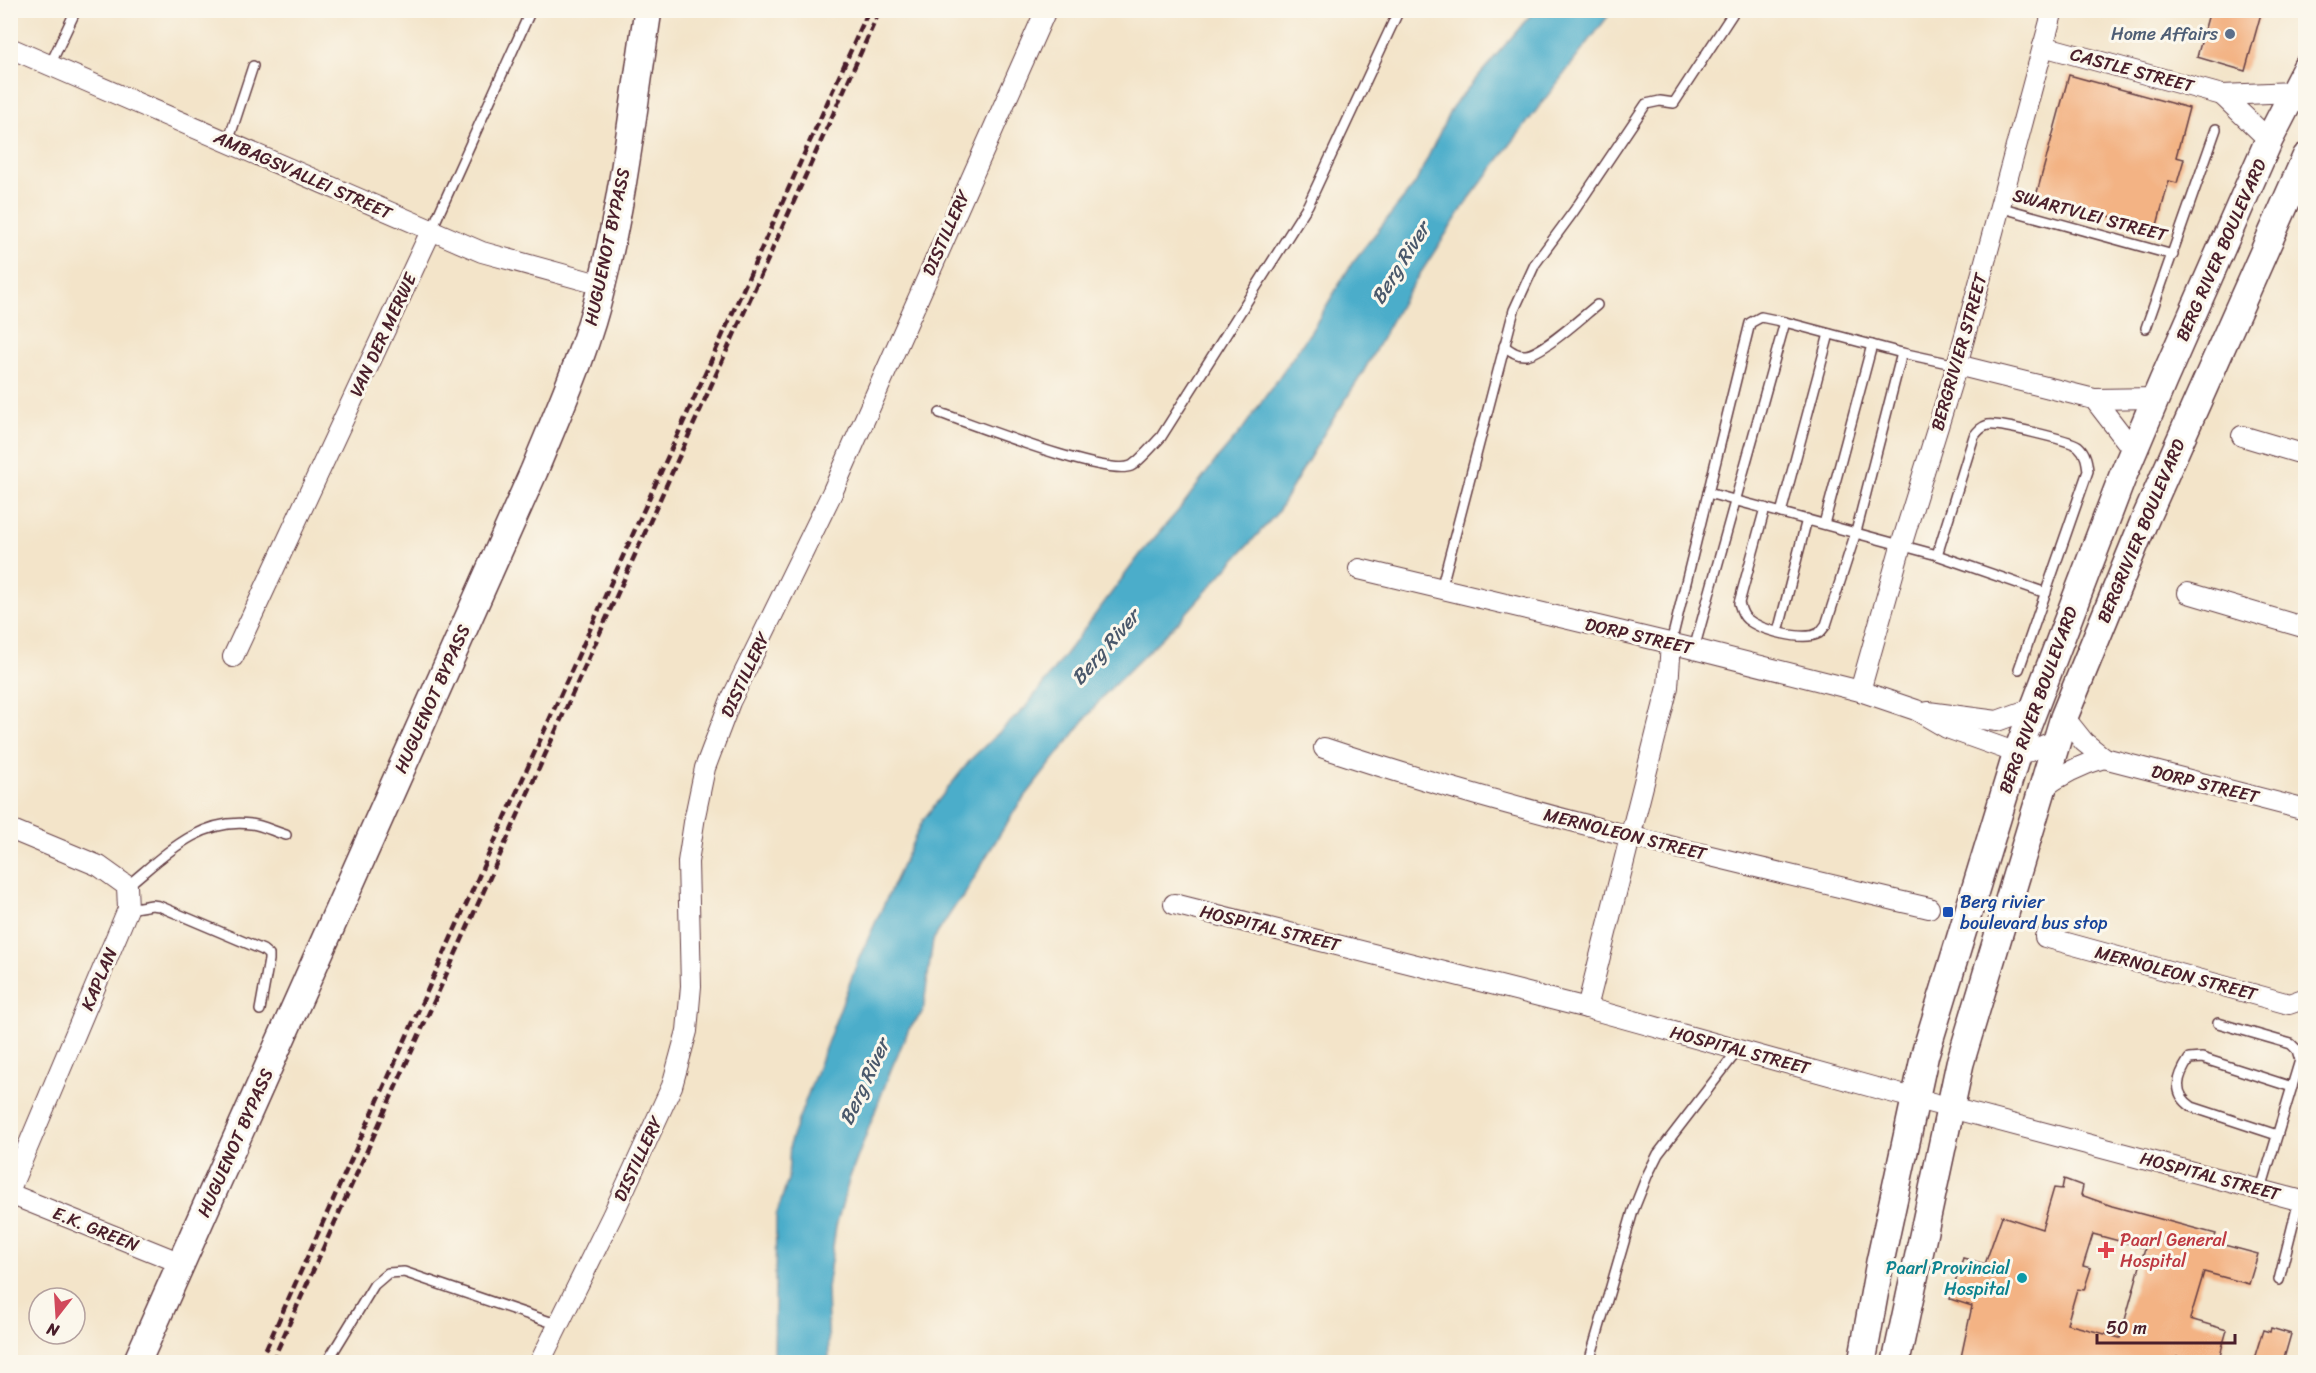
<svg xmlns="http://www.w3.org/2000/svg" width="2316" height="1373" font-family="Sriracha,sans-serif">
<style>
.water{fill:#4badca;stroke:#4a667a;stroke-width:1.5}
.building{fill:#f3b384;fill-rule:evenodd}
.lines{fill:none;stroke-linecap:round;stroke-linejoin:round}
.lane-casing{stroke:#633d43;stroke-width:12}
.street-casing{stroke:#633d43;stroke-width:22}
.secondary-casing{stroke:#633d43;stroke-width:30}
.lane{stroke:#fff;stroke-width:9}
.street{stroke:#fff;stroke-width:20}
.secondary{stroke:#fff;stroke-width:27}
.rail{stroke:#4a1f2b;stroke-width:4.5;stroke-dasharray:9 4.5;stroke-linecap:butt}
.service-dot{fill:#5c6f8a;stroke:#fbf7ec;stroke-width:2}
.transit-dot{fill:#1a4fb4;stroke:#fbf7ec;stroke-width:2}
.health-dot{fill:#e0444e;stroke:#fbf7ec;stroke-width:2}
.culture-dot{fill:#0f9aa8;stroke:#fbf7ec;stroke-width:2}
.labels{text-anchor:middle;stroke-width:6;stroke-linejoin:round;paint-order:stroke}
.service-label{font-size:18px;fill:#4e5e75;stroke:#fbf7ec;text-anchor:end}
.street-label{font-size:18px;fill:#4a1f2b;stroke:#fbf7ec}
.transit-label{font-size:18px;fill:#164399;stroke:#fbf7ec;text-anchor:start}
.health-label{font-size:18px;fill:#be3a42;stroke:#fbf7ec;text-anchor:start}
.culture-label{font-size:18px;fill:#0d838f;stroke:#fbf7ec;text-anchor:end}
.water-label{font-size:20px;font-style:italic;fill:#4a586b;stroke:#fbf7ec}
</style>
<rect width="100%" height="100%" fill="#fbf7ec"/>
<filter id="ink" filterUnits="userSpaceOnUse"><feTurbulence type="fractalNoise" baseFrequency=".0167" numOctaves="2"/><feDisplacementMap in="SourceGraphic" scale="12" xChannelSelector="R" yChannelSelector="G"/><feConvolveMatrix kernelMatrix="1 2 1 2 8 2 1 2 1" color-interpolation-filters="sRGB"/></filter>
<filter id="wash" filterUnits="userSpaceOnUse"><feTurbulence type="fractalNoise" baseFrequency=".008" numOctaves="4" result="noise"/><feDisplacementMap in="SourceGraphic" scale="24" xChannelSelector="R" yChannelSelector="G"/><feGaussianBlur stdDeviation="1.35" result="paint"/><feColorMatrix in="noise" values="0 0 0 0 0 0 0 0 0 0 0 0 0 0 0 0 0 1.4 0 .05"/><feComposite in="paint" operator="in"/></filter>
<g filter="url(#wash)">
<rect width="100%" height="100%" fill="#f3e4c9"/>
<path class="water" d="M1534 11H1612L1466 203 1403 300 1362 374 1326 430 1277 513 1180 620 1104 695 1017 807 987 855 964 896 957 903 933 940 923 1012 909 1029 892 1067 850 1177 836 1226 827 1288 829 1362H774L776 1216 788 1179 790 1142 859 958 923 820 971 759 1025 708 1142 552 1178 511 1217 459 1242 430 1312 330 1352 263 1415 184 1452 107Z"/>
<g id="blocks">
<g class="building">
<path d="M2210 10H2262L2245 71 2197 57Z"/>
<path d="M2069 75 2189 108 2176 157 2184 159 2177 183 2169 181 2156 229 2036 196Z"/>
<path d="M2064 1179 2083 1186 2081 1195 2112 1206 2216 1234 2213 1242 2258 1254 2249 1284 2204 1272 2190 1319 2227 1330 2218 1362H2197L2177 1357 2175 1362H1960L1972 1306 1950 1299 1963 1258 1985 1264 2002 1216 2042 1229 2054 1188 2062 1189ZM2093 1234 2145 1248 2120 1338 2067 1324 2077 1289 2084 1290 2091 1268 2083 1266Z"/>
<path d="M2271 1328 2291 1334 2283 1362H2253L2263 1330 2270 1332Z"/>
</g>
</g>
</g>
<g filter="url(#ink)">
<use href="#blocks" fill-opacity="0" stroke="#633d43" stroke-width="1.5"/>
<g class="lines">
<g class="lane-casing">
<g id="lane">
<path d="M50 65 76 10"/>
<path d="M228 142 253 66"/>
<path d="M1999 207 2173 255"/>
<path d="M431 231 531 10"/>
<path d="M2146 328 2216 129"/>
<path d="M1504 346C1511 351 1517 356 1526 355 1543 353 1582 317 1597 305"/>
<path d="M940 413C973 424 1105 477 1131 466 1139 462 1154 444 1161 437L1308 205 1399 10"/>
<path d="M1708 493 1937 555 2046 593"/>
<path d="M1765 508 1739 603C1741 609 1742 615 1747 619 1760 630 1804 642 1819 633 1822 631 1823 628 1826 625L1856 532 1902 353"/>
<path d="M1781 513 1829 334"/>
<path d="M1824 524 1872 345"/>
<path d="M1937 555 1974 436C1978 431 1981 427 1988 425 1999 423 2069 440 2078 446 2086 453 2087 462 2088 471L2019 669"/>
<path d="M1441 589 1514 310 1535 264 1574 211 1646 104 1660 101 1674 103 1735 10"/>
<path d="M1778 632 1807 519"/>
<path d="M1671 643 1750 323 1761 317 1785 322 1902 353 1957 365"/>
<path d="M1694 649 1785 322"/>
<path d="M127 886C163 857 199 817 251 824 262 825 275 832 286 835"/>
<path d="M128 909 152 905 159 906 263 950 269 955V960L260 1010"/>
<path d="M2218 1023 2291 1044 2297 1050 2300 1060 2261 1189"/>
<path d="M2277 1135 2192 1107C2172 1093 2177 1077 2189 1059L2202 1058 2292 1087"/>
<path d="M2279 1280 2299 1200"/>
<path d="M327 1362 374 1285 388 1273 404 1272 559 1325"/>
<path d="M1589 1362 1633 1211 1647 1176 1658 1154 1738 1050"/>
</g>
</g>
<g class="street-casing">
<g id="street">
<path d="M2043 46 2222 95 2293 92"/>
<path d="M10 48 482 252 602 285"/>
<path d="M2222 95 2269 140"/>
<path d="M1957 365 2094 399 2156 398"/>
<path d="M2094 399 2134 451"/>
<path d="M2242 436 2306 455"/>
<path d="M1359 569 1686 647 1860 691 1916 710 1947 728 2017 753 2030 751 2057 740"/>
<path d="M2188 593 2306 628"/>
<path d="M233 657 431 231"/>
<path d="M1860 691 1901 546 1957 365 2053 10"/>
<path d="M1928 712 1997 721 2033 708"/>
<path d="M2064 717 2084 742 2104 758 2306 810"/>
<path d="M1324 748C1522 814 1726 860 1929 908"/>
<path d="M2040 790C2060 775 2080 765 2104 758"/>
<path d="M10 829 99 866 127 886 128 909 10 1189"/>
<path d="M1174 904 1587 1008 1887 1091 2306 1202"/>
<path d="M2045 937 2289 1004 2306 998"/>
<path d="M1587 1008 1668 687 1671 643"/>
<path d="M10 1194 181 1263"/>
<path d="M540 1362 612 1216 672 1086 687 1031 691 986 688 862 695 816 705 768 730 702 832 493 1046 10"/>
</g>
</g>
<g class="secondary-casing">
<g id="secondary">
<path d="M137 1362 534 471C559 410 587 349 602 284 624 194 634 102 648 10"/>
<path d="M1862 1362 1880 1262 1925 1054 2017 753 2122 478 2163 381 2269 140 2306 68"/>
<path d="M1896 1362 1960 1063 2064 717 2143 524 2306 157"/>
</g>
</g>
<use href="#lane" class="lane"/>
<use href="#street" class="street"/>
<use href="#secondary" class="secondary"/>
<g class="rail">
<path d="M260 1362 869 10"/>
<path d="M272 1362 880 10"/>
</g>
</g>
</g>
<circle class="service-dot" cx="2230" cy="34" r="6"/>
<rect class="transit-dot" x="1942" y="906" width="12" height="12" rx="3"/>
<path class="health-dot" d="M2103 1241h6v6h6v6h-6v6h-6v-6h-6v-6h6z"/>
<circle class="culture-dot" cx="2022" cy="1278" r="6"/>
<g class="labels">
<g class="service-label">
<text x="2218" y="40">Home Affairs</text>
</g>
<g class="street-label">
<text transform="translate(2132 70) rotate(15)" y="6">CASTLE STREET</text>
<text transform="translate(303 175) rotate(24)" y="6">AMBAGSVALLEI STREET</text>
<text transform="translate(2090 215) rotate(15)" y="6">SWARTVLEI STREET</text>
<text transform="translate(946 233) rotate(-66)" y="6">DISTILLERY</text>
<text transform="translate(607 247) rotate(-78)" y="6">HUGUENOT BYPASS</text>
<text transform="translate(2221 250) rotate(-66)" y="6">BERG RIVER BOULEVARD</text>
<text transform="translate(383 335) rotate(-65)" y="6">VAN DER MERWE</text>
<text transform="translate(1959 352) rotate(-74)" y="6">BERGRIVIER STREET</text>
<text transform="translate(2141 531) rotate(-67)" y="6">BERGRIVIER BOULEVARD</text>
<text transform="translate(1639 636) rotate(13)" y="6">DORP STREET</text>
<text transform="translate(745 675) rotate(-65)" y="6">DISTILLERY</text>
<text transform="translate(432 699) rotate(-66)" y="6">HUGUENOT BYPASS</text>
<text transform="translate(2038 700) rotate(-70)" y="6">BERG RIVER BOULEVARD</text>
<text transform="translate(2205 784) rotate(14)" y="6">DORP STREET</text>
<text transform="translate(1625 834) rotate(14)" y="6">MERNOLEON STREET</text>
<text transform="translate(1270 928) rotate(14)" y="6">HOSPITAL STREET</text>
<text transform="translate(2176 973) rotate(15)" y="6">MERNOLEON STREET</text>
<text transform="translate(99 979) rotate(-67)" y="6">KAPLAN</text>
<text transform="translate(1740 1050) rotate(15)" y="6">HOSPITAL STREET</text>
<text transform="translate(235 1143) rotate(-66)" y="6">HUGUENOT BYPASS</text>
<text transform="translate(638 1159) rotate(-65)" y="6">DISTILLERY</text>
<text transform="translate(2210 1176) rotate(15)" y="6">HOSPITAL STREET</text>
<text transform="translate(96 1229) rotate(22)" y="6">E.K. GREEN</text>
</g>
<g class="transit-label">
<text x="1960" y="908">Berg rivier<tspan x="1960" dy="21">boulevard bus stop</tspan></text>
</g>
<g class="health-label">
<text x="2120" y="1246">Paarl General<tspan x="2120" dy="21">Hospital</tspan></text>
</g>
<g class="culture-label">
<text x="2010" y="1274">Paarl Provincial<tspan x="2010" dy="21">Hospital</tspan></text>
</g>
<g class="water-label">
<text transform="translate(1400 263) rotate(-58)" y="7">Berg River</text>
<text transform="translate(1105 647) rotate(-49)" y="7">Berg River</text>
<text transform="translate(864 1082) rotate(-65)" y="7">Berg River</text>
</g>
</g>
<rect width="2316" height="1373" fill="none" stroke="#fbf7ec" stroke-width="36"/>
<g transform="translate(57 1316) rotate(197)"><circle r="28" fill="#fbf7ec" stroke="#b4a19f" stroke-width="1.5"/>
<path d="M0-4.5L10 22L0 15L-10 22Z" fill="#d1495b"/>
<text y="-9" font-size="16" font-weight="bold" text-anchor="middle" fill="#4a1f2b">N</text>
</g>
<path d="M2097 1334v9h138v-9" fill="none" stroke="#4a1f2b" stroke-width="3"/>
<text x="2106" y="1334" font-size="18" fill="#4a1f2b" stroke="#fbf7ec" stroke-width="4.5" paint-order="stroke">50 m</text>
</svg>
